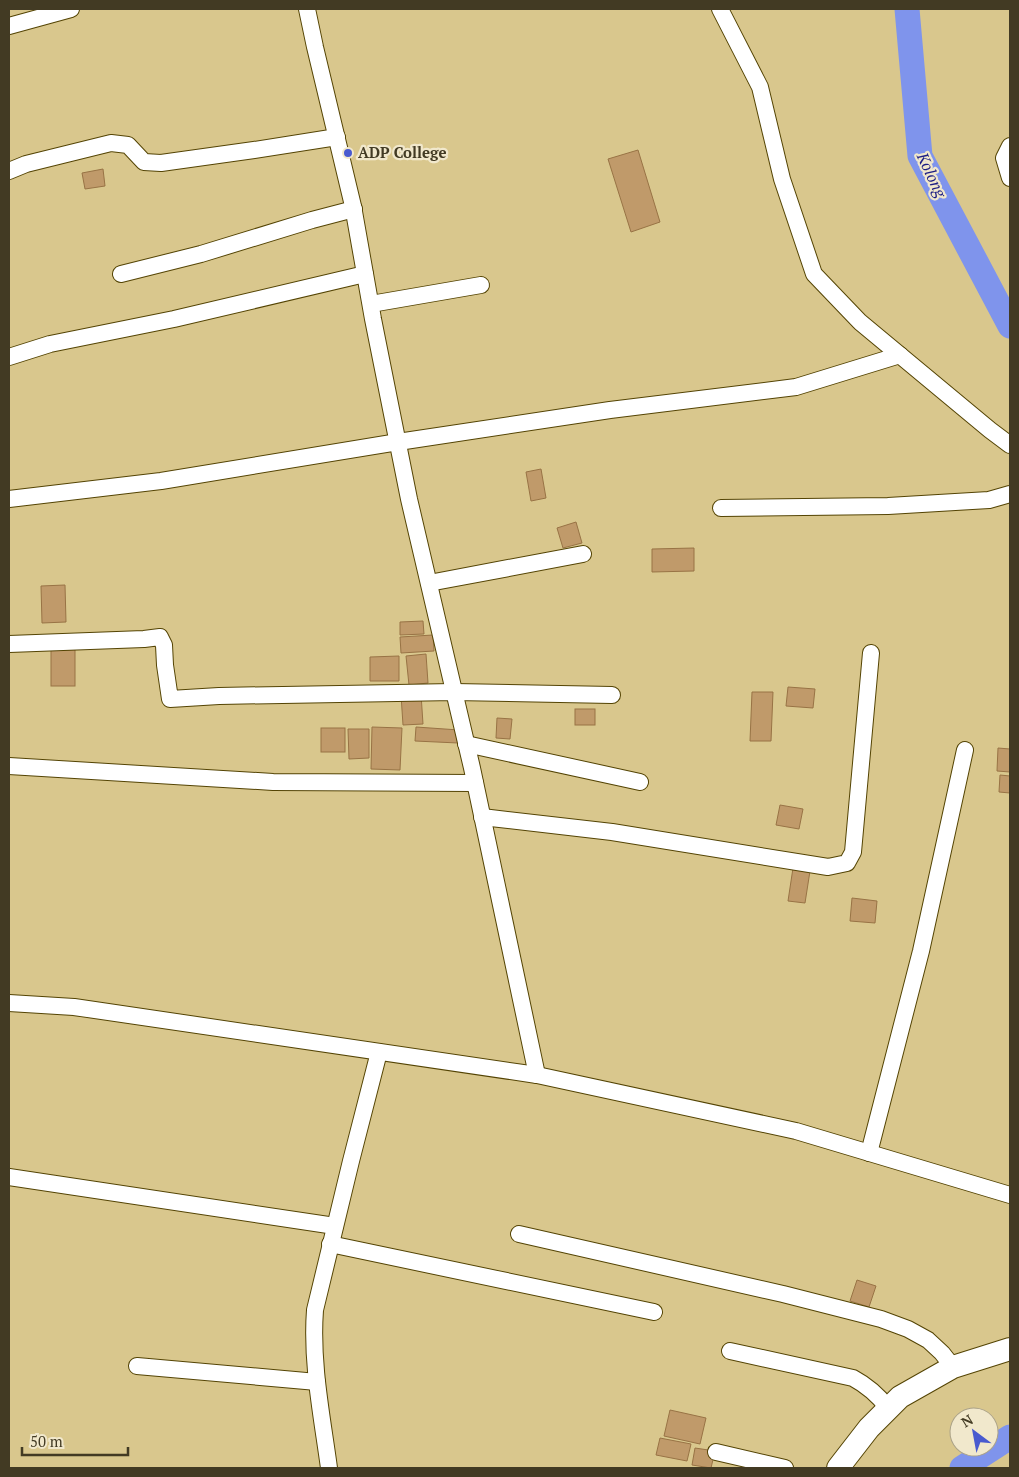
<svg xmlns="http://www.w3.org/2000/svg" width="1019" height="1477" font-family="'PT Serif',serif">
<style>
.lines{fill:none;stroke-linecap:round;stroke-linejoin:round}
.river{stroke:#7f94ec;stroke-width:25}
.building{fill:#c09a6a;stroke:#987345}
.street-casing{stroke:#544404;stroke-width:18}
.secondary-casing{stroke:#544404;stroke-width:24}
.street{stroke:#fff;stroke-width:16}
.secondary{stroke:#fff;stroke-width:22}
.poi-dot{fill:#495acf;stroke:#f1e8cc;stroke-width:2}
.labels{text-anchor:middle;stroke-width:4.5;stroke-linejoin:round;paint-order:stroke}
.poi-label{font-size:15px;font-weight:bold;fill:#423a23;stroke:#f1e8cc;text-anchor:start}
.water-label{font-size:16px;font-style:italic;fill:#1e1f84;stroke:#f1e8cc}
</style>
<rect width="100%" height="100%" fill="#d9c78d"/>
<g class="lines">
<g class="river">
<path d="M907 9 920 156 1010 326"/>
<path d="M962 1468 1010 1437"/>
</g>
</g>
<g class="building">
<path d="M638 150 660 222 631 232 608 159Z"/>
<path d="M103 169 105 186 85 189 82 173Z"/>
<path d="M541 469 546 498 531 501 526 472Z"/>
<path d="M576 522 582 543 563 548 557 528Z"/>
<path d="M694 548V571L652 572V549Z"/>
<path d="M65 585 66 622 42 623 41 586Z"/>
<path d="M423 621 424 634 400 635V622Z"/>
<path d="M433 635 434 651 401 653 400 637Z"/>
<rect x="51" y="649" width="24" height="37"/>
<path d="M426 654 428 683 409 685 406 656Z"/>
<path d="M399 656V681H370V657Z"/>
<path d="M788 687 815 689 813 708 786 706Z"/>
<path d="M752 692H773L771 741H750Z"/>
<path d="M421 694 423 724 403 725 401 695Z"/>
<rect x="575" y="709" width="20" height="16"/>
<path d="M497 718 512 719 510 739 496 738Z"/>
<path d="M372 727 402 728 400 770 371 769Z"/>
<path d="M416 727 459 730 458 743 415 741Z"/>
<rect x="321" y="728" width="24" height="24"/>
<path d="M348 729H369V758L349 759Z"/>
<path d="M998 748 1010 749V772L997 771Z"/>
<path d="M1000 775 1010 776V793L999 792Z"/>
<path d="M780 805 803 809 799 829 776 825Z"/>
<path d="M793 868 810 871 805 903 788 901Z"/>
<path d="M852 898 877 901 875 923 850 921Z"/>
<path d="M857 1280 876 1286 869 1307 850 1301Z"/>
<path d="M670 1410 706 1418 700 1444 664 1436Z"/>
<path d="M660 1438 691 1444 687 1461 656 1455Z"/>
<path d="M695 1448 715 1451 711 1468 692 1465Z"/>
</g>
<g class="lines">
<g class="street-casing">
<g id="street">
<path d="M307 9 315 47 353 206 373 319 409 499 472 768 537 1075"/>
<path d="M720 9 760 87 782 179 814 274 860 322 990 430 1010 445"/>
<path d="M9 26 71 9"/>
<path d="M1010 146 1004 158 1010 178"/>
<path d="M9 171 26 164 111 143 128 145 144 162 161 163 254 150 337 137"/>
<path d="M121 274 201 254 312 220 354 209"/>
<path d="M371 304 481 285"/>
<path d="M9 357 50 344 174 319 365 274"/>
<path d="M9 499 161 481 398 442 610 410 796 387 900 355"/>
<path d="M721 508 888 506 989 500 1010 494"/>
<path d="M429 583 583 554"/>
<path d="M9 644 144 639 160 637 164 645 165 665 170 699 219 696 454 692 612 695"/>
<path d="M466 744 640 782"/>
<path d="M9 766 273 782 475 783"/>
<path d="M482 817 612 832 828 867 847 863 853 852 871 653"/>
<path d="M9 1003 74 1007 537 1075 796 1131 1010 1195"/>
<path d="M869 1153 921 951 965 750"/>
<path d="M9 1177 335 1226"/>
<path d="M519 1234 783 1294 881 1319 908 1329 928 1340 942 1353 953 1367"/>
<path d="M330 1244 654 1312"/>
<path d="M730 1351 853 1378C868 1386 878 1395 888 1408"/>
<path d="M137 1366 317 1382"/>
<path d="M716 1452 785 1468"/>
<path d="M329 1468C322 1416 311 1363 315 1310L351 1161 379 1052"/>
</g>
</g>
<g class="secondary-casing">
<path id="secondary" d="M838 1468 869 1428 900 1397 953 1367 1010 1349"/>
</g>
<use href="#street" class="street"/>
<use href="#secondary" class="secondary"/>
</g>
<circle class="poi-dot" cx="348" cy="153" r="5"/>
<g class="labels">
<g class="poi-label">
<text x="358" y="158">ADP College</text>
</g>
<g class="water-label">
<text transform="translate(932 175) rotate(65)" y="6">Kolong</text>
</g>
</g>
<rect width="1019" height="1477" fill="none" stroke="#423a23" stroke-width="20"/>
<g transform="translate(974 1432) rotate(328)"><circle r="24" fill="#f1e8cc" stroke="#aba288"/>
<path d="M0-4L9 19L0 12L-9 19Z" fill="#495acf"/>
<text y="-8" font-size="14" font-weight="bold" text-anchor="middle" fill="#423a23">N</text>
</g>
<path d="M22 1447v8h106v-8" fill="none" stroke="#423a23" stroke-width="2.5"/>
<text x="30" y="1447" font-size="15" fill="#423a23" stroke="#f1e8cc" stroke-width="4" paint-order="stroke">50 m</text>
</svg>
